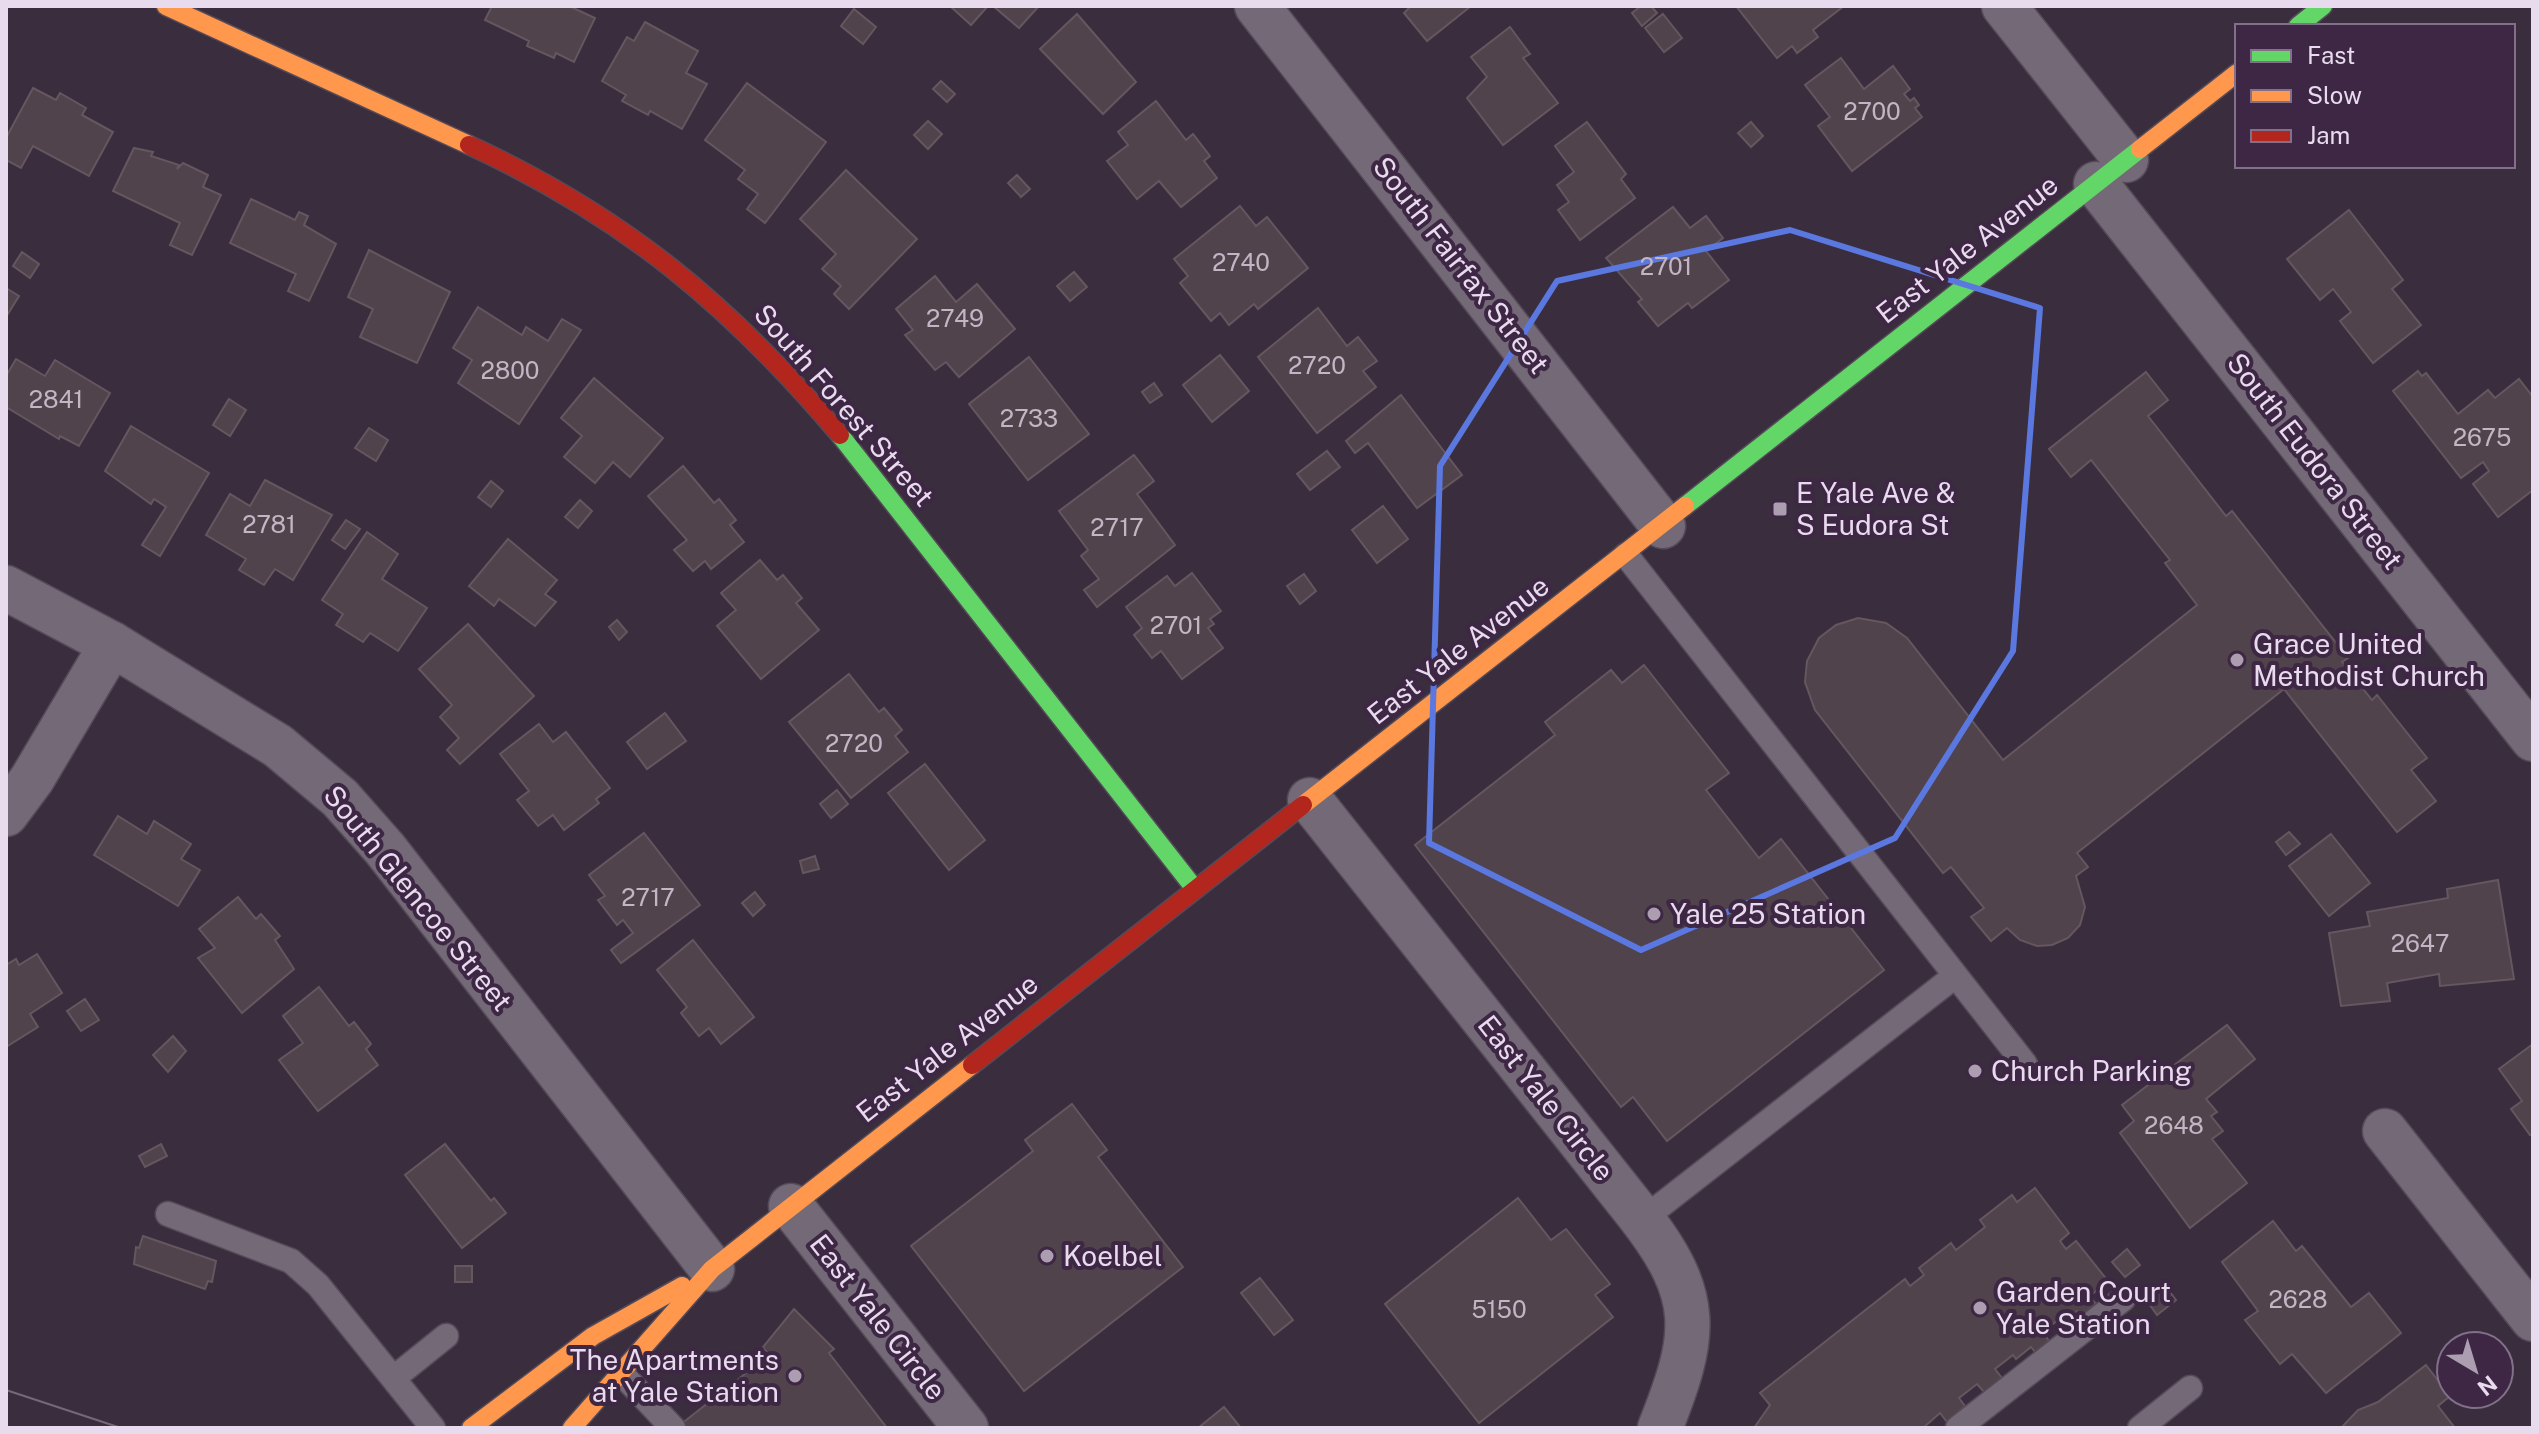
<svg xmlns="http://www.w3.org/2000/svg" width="2539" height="1434" font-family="'Public Sans',sans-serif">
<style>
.building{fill:#50434b;stroke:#65565f;stroke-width:2}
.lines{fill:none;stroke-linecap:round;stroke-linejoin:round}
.lane-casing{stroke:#554a58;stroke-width:27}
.street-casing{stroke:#554a58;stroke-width:47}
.fast-casing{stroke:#554a58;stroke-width:21}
.slow-casing{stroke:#554a58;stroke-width:21}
.jam-casing{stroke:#554a58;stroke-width:21}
.lane{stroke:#746a77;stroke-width:24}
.street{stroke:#746a77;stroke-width:44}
.fast{stroke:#63d668;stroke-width:18}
.slow{stroke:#ff974d;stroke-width:18}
.jam{stroke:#b3261e;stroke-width:18}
.tram{stroke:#736a76;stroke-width:2}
.marked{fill:none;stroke:#5a78df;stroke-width:6;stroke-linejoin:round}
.poi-dot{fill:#ac9eb0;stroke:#3e2745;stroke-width:3}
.labels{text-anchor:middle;stroke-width:8;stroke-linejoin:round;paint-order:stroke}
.number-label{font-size:24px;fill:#c3b5c5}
.street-label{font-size:28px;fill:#e9dbee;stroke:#3e2745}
.poi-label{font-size:28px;fill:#e9dbee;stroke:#3e2745;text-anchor:start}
</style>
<rect width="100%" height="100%" fill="#3a2e3e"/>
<g class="building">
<path d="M492 6H569L595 18 574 62 556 53 554 58 527 46 529 41 485 20Z"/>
<path d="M950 6H988L971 25Z"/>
<path d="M993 6H1039L1019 28Z"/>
<path d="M1407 6H1471L1427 41 1404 13 1409 8Z"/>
<path d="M1641 6H1651L1657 13 1642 26 1632 13Z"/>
<path d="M1736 6H1844L1813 30 1818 37 1797 53 1792 46 1777 58Z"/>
<path d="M854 9 876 27 863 44 841 26Z"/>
<path d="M1077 14 1136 82 1103 114 1040 49Z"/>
<path d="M1663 14 1682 38 1664 52 1645 28Z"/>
<path d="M645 22 698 51 686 73 707 84 682 129 650 111 648 115 622 101 626 95 602 81 627 37 634 41Z"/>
<path d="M1510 27 1530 54 1523 58 1558 103 1503 145 1467 98 1487 77 1471 57Z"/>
<path d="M1841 58 1864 89 1893 66 1910 89 1904 94 1910 101 1914 98 1919 105 1915 108 1922 117 1852 171 1818 126 1830 117 1805 85Z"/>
<path d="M941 81 955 94 947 102 933 89Z"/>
<path d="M747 83 826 142 765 223 747 209 758 194 738 179 745 170 705 140Z"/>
<path d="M33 88 56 100 60 93 86 108 82 115 113 132 89 176 33 146 21 168 6 160V138Z"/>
<path d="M1156 101 1186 140 1193 134 1210 156 1204 161 1217 178 1181 207 1159 181 1137 199 1107 161 1128 145 1118 132Z"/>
<path d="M928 121 942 134 928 149 914 135Z"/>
<path d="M1587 122 1626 174 1621 179 1635 198 1580 240 1558 210 1569 202 1557 185 1574 172 1555 146Z"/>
<path d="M1751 122 1763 136 1751 147 1738 133Z"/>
<path d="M134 148 153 152 151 156 179 165 177 169 183 163 208 175 203 187 221 195 192 255 170 245 180 223 113 191Z"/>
<path d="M846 170 917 239 849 309 834 294 841 286 822 269 836 254 800 219Z"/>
<path d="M1017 175 1030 189 1021 197 1008 183Z"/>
<path d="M251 199 295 220 299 212 308 216 304 225 336 244 309 301 288 291 296 274 230 243Z"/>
<path d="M1240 206 1256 226 1267 217 1308 268 1258 309 1254 304 1229 325 1220 313 1211 321 1180 283 1188 276 1174 259Z"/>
<path d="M1673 207 1690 228 1706 216 1723 238 1706 251 1729 280 1692 308 1688 303 1658 326 1638 302 1642 299 1606 258Z"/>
<path d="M2349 210 2403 280 2392 289 2421 325 2373 363 2340 321 2351 312 2333 289 2320 300 2287 259Z"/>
<path d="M369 250 450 292 417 363 360 337 373 309 348 297Z"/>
<path d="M22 252 39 264 30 278 13 266Z"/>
<path d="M1074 272 1087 287 1070 301 1057 286Z"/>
<path d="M935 276 956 302 977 284 1015 329 959 377 946 362 935 370 905 335 913 330 896 309Z"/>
<path d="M6 288 19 296 6 317Z"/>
<path d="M478 307 522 335 526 327 548 341 562 319 581 330 519 424 458 383 472 360 453 348Z"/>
<path d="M1318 308 1347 346 1358 337 1377 361 1363 371 1376 387 1317 433 1258 357Z"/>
<path d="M1220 355 1249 391 1212 422 1183 385Z"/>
<path d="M1029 357 1089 434 1028 480 969 404Z"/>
<path d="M16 359 45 376 55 360 110 393 79 446 60 436 59 439 6 407V376Z"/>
<path d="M2418 371 2422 376 2426 373 2458 414 2488 390 2495 398 2519 379 2533 397V490L2498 517 2473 484 2489 471 2483 462 2461 478 2393 391Z"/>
<path d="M2146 372 2168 400 2148 416 2226 516 2232 511 2348 658 2342 662 2372 700 2377 695 2427 758 2411 770 2436 801 2397 832 2284 689 2077 853 2088 867 2076 876 2085 907 2080 925 2068 938 2052 945 2037 946 2020 940 2007 928 1991 941 1971 917 1984 908 1951 867 1943 873 1815 710 1805 682 1807 661 1819 638 1836 625 1858 618 1886 623 1907 638 2003 760 2197 605 2165 563 2170 560 2091 460 2071 477 2049 449Z"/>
<path d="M594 378 663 438 630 477 613 462 595 483 564 457 582 436 561 418Z"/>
<path d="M1154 383 1162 395 1150 403 1142 392Z"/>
<path d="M1401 395 1462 475 1417 508 1368 443 1355 453 1346 441Z"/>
<path d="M229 399 246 410 230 436 213 425Z"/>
<path d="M131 426 209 473 160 556 142 545 166 507 154 499 151 504 105 471Z"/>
<path d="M369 428 388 440 376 461 355 448Z"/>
<path d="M1327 451 1340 467 1310 490 1297 474Z"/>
<path d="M1134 455 1154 481 1137 494 1175 545 1097 607 1084 590 1099 579 1081 556 1088 550 1059 511Z"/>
<path d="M683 466 714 503 719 499 736 520 730 525 744 542 711 569 705 561 693 571 674 550 687 540 648 496Z"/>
<path d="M265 480 332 515 293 580 275 569 264 585 239 570 246 559 206 535 230 494 250 506Z"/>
<path d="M491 481 503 491 491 507 478 497Z"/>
<path d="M580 500 592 511 578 528 565 517Z"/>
<path d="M1383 506 1408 539 1377 563 1352 530Z"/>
<path d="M346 520 360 529 345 549 332 540Z"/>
<path d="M367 532 398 554 382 579 427 608 398 651 370 633 363 642 336 625 343 614 322 600Z"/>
<path d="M508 539 557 580 545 594 556 602 535 626 499 599 494 606 469 586Z"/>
<path d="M760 560 777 580 783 575 802 598 796 603 819 630 761 679 717 626 736 610 721 593Z"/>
<path d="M1192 573 1221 611 1210 619 1214 624 1208 628 1223 648 1182 679 1161 651 1152 658 1134 635 1142 628 1126 607 1167 576 1175 586Z"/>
<path d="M1304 574 1316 591 1300 604 1287 586Z"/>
<path d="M617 620 627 632 619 640 609 627Z"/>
<path d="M468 624 534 696 460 764 447 750 459 738 440 717 452 705 419 669Z"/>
<path d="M1644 665 1729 773 1706 790 1759 858 1781 839 1884 970 1667 1141 1633 1097 1621 1107 1415 845 1555 735 1545 722 1611 670 1622 683Z"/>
<path d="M849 674 879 712 884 708 902 730 895 736 908 752 851 798 789 722Z"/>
<path d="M665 713 686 741 647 769 627 742Z"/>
<path d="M539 724 553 742 566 732 610 788 596 799 599 803 564 830 553 815 538 826 517 800 529 791 500 754Z"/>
<path d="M925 764 985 840 949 870 888 793Z"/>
<path d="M837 790 848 804 831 818 820 804Z"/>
<path d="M118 816 147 834 154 821 191 844 181 859 200 870 178 906 94 855Z"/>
<path d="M2289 832 2300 844 2286 855 2276 842Z"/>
<path d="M644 833 700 905 621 963 611 950 633 933 623 920 617 925 598 900 605 896 589 875Z"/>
<path d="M2331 834 2370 883 2329 916 2289 866Z"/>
<path d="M815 856 819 869 803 873 800 861Z"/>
<path d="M2498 880 2514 979 2440 986 2439 974 2387 983 2390 1001 2341 1006 2329 933 2370 926 2367 912 2448 898 2447 889Z"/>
<path d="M755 892 765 905 753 916 742 903Z"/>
<path d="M238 897 256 919 261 914 280 936 275 940 294 969 242 1013 198 958 215 948 199 929Z"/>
<path d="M693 940 754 1017 721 1044 709 1028 699 1036 681 1013 687 1007 657 970Z"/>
<path d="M37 954 62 993 30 1014 38 1027 6 1047V965L16 959 19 965Z"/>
<path d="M319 987 349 1026 354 1022 371 1044 366 1049 378 1065 318 1111 279 1060 303 1043 283 1016Z"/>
<path d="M85 999 99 1020 81 1031 67 1011Z"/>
<path d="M2227 1025 2255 1059 2206 1099 2217 1112 2211 1116 2223 1131 2212 1139 2247 1183 2190 1228 2120 1133 2134 1121 2122 1105Z"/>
<path d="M173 1036 186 1051 168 1072 153 1055Z"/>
<path d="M2533 1044V1134L2530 1135 2511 1109 2522 1101 2499 1069Z"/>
<path d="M1072 1104 1107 1150 1098 1157 1183 1267 1024 1391 911 1246 1033 1151 1025 1140Z"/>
<path d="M161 1144 167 1156 145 1167 139 1156Z"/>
<path d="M445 1144 491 1201 494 1198 506 1213 462 1248 405 1175Z"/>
<path d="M2035 1188 2069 1233 2060 1241 2066 1249 2076 1241 2108 1281 2090 1296 2096 1304 2081 1316 2077 1311 2062 1323 2059 1319 2043 1332 2049 1341 2035 1352 2031 1347 2016 1359 2013 1355 1995 1369 2002 1378 1984 1392 1977 1384 1959 1398 1965 1406 1947 1422 1940 1413 1923 1428H1754L1770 1405 1760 1393 1905 1279 1910 1286 1924 1275 1919 1268 1951 1243 1956 1250 1985 1227 1980 1220 2012 1195 2017 1202Z"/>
<path d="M1518 1198 1551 1240 1566 1229 1610 1284 1595 1295 1613 1317 1479 1423 1385 1304Z"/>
<path d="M2273 1221 2296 1251 2302 1246 2351 1307 2369 1293 2401 1333 2326 1393 2292 1354 2280 1364 2245 1320 2258 1311 2222 1262Z"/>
<path d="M143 1236 216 1261 212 1282 208 1281 205 1289 134 1264 136 1247 139 1248Z"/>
<path d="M2127 1249 2140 1265 2125 1277 2112 1262Z"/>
<rect x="455" y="1266" width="17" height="16"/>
<path d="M1260 1278 1293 1320 1274 1335 1241 1293Z"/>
<path d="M2164 1284 2176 1300 2157 1315 2145 1298Z"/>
<path d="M794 1309 834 1349 829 1353 887 1428H676L769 1355 763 1347Z"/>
<path d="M2426 1365 2450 1396 2438 1406 2455 1428H2341L2358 1410 2378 1402Z"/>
<path d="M1224 1407 1241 1428H1198Z"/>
</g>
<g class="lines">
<g class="lane-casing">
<g id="lane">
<path d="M1626 555 2025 1064"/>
<path d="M168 1214 291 1261 318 1285 433 1428"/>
<path d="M1642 1220 1955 976"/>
<path d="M620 1372 673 1428"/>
<path d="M395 1377 446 1336"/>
<path d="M1958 1428 2123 1299"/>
<path d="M2140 1428 2190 1388"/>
</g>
</g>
<g class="street-casing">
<g id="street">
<path d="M1257 6 1663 526"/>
<path d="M2004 6 2126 160"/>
<path d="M2096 184 2533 739"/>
<path d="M6 588 112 644 278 746 340 798 385 849 712 1269"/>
<path d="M1310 800 1638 1214C1703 1297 1697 1335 1660 1428"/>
<path d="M6 814 32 779 112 644"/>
<path d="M2385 1131 2533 1319"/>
<path d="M791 1206 966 1428"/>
</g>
</g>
<g class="fast-casing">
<g id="fast">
<path d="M2298 26 2323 6"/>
<path d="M840 435 1195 889"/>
<path d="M1685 506 2140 149"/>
</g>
</g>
<g class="slow-casing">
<g id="slow">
<path d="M166 6 469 145"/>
<path d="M2140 149 2237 73"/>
<path d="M1303 805 1685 506"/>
<path d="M471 1428 593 1336 682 1286"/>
<path d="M572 1428 712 1269 972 1065"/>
</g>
</g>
<g class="jam-casing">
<g id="jam">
<path d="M469 145C625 217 730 305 840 435"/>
<path d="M972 1065 1303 805"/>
</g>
</g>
<use href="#lane" class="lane"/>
<use href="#street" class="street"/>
<use href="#fast" class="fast"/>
<use href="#slow" class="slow"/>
<use href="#jam" class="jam"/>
<path class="tram" d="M6 1390 121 1428"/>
</g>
<path class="marked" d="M1790 230 2040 308 2013 651 1895 838 1641 950 1429 843 1440 466 1557 281Z"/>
<g class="poi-dot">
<rect x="1772" y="501" width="16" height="16" rx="4"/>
<circle cx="2237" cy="660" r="8"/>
<circle cx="1654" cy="914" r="8"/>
<circle cx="1975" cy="1071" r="8"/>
<circle cx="1047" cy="1256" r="8"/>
<circle cx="1980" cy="1308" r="8"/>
<circle cx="795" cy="1376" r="8"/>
</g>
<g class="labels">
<g class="number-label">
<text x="1872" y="120">2700</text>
<text x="1241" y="271">2740</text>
<text x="1666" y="275">2701</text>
<text x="955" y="327">2749</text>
<text x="1317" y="374">2720</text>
<text x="510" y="379">2800</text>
<text x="56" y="408">2841</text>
<text x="1029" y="427">2733</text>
<text x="2482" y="446">2675</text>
<text x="269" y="533">2781</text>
<text x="1117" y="536">2717</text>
<text x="1176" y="634">2701</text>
<text x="854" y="752">2720</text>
<text x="648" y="906">2717</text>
<text x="2420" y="952">2647</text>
<text x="2174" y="1134">2648</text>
<text x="2298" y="1308">2628</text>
<text x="1499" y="1318">5150</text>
</g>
<g class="street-label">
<text transform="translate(1967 249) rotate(-38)" y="10">East Yale Avenue</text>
<text transform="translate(1461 265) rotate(52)" y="10">South Fairfax Street</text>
<text transform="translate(844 405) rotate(49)" y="10">South Forest Street</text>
<text transform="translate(2315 461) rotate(52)" y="10">South Eudora Street</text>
<text transform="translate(1458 650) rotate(-38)" y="10">East Yale Avenue</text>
<text transform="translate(418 898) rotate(51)" y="10">South Glencoe Street</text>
<text transform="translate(947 1048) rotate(-38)" y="10">East Yale Avenue</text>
<text transform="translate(1546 1098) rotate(52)" y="10">East Yale Circle</text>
<text transform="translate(878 1317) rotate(52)" y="10">East Yale Circle</text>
</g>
<g class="poi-label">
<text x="1796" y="503">E Yale Ave &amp;<tspan x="1796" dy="32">S Eudora St</tspan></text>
<text x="2253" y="654">Grace United<tspan x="2253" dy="32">Methodist Church</tspan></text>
<text x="1670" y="924">Yale 25 Station</text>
<text x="1991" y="1081">Church Parking</text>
<text x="1063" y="1266">Koelbel</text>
<text x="1996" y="1302">Garden Court<tspan x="1996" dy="32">Yale Station</tspan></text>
<text x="779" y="1370" text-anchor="end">The Apartments<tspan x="779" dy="32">at Yale Station</tspan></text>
</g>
</g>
<rect width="2539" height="1434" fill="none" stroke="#e9dbee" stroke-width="16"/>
<rect x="2235" y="24" width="280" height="144" fill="#3e2745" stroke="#826f89" stroke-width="2"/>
<rect x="2251" y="50" width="40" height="12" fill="#63d668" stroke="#826f89" stroke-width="2"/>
<text x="2307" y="64" font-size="24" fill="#e9dbee">Fast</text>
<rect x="2251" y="90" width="40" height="12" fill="#ff974d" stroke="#826f89" stroke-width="2"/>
<text x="2307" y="104" font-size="24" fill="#e9dbee">Slow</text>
<rect x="2251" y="130" width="40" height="12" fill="#b3261e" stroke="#826f89" stroke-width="2"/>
<text x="2307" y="144" font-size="24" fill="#e9dbee">Jam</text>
<g transform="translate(2475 1370) rotate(142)"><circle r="38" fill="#3e2745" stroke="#826f89" stroke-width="2"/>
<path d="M0-6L14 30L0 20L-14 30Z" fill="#ac9eb0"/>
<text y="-12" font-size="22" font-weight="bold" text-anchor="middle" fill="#e9dbee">N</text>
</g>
</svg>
